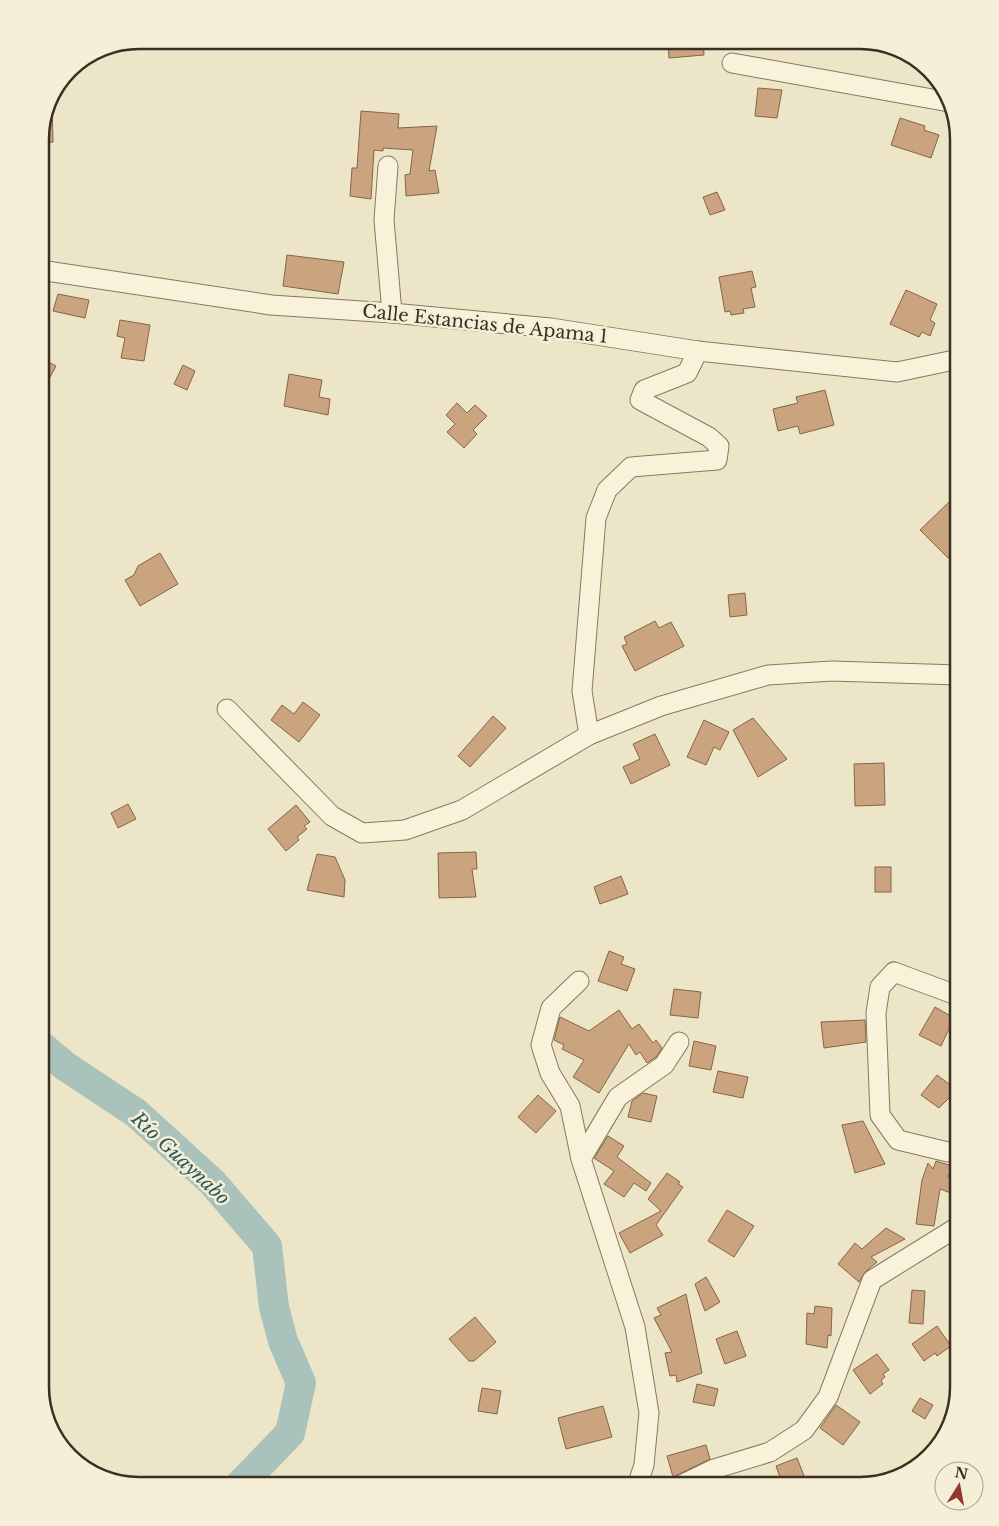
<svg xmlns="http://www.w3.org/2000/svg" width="999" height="1526" font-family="'Libre Baskerville',serif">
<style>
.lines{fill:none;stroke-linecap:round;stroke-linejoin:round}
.river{stroke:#a9c2bc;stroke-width:30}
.building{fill:#caa47f;stroke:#876444}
.minor-casing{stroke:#89785d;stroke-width:21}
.minor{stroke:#f8f2db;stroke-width:19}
.labels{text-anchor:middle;stroke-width:5;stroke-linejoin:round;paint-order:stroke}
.street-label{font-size:18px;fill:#3a2f20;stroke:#f5efd7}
.water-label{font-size:19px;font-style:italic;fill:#305959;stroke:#f5efd7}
.rim{fill:none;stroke:#3a2f20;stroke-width:2.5}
</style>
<rect width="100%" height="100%" fill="#ede5c8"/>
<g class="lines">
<path class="river" d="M40 1045 65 1066 136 1113 212 1182 267 1246 274 1307 283 1341 301 1383 290 1433 239 1486"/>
</g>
<g class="building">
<path d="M668 40H703L704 55 669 58Z"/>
<path d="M758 88 782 90 777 118 755 116Z"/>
<path d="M48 101 52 102 53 142 40 143Z"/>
<path d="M361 111 399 114 398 128 437 126 429 171 435 170 439 193 406 196 405 175 410 174 413 150 383 148V151L374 150 371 199 350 196 352 168H357Z"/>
<path d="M900 118 925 126 924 130 939 135 931 158 891 145Z"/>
<path d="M717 192 725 210 710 215 703 197Z"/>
<path d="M287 255 344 262 338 294 283 286Z"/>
<path d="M752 271 756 287 751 288 755 307 743 309 744 313 731 315 730 311 725 312 719 277Z"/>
<path d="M906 290 937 304 930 320 935 323 930 336 922 332 919 337 890 324Z"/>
<path d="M58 294 89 300 85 318 53 311Z"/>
<path d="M120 320 150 325 144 361 121 358 125 338 117 336Z"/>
<path d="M40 357 56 366 40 396Z"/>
<path d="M183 365 195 371 187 390 174 384Z"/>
<path d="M289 374 322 380 319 397 330 399 328 415 284 406Z"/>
<path d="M825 390 834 425 800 434 798 426 778 431 773 409 798 403 796 397Z"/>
<path d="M457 403 467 413 475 405 487 416 473 430 477 434 464 448 447 432 455 424 446 415Z"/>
<path d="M949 502 959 514V545L948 558 920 530Z"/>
<path d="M160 553 178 584 140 606 125 580 134 575 138 566Z"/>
<path d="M745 593 747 615 730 617 728 595Z"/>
<path d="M655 621 659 628 671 622 684 646 635 671 622 646 627 644 624 637Z"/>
<path d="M303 702 320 715 299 742 271 720 282 705 294 714Z"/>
<path d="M493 716 506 728 470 767 458 756Z"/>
<path d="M753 718 787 759 758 777 733 730Z"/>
<path d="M704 720 729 732 720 750 714 747 706 765 687 757Z"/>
<path d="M655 734 670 765 631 784 623 767 640 759 633 744Z"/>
<path d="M884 763 885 805 855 806 854 764Z"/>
<path d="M128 804 136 819 118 828 111 813Z"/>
<path d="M296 805 310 822 304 826 307 829 297 837 299 840 286 851 268 829Z"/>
<path d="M476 852 477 869H472L476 897 439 898 438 853Z"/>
<path d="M317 854 335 857 345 880 344 897 307 890Z"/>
<rect x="875" y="867" width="16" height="25"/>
<path d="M621 876 628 894 600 904 594 887Z"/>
<path d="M609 951 624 957 621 964 635 969 627 991 598 981Z"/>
<path d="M674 989 701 992 698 1018 670 1015Z"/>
<path d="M935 1007 954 1018 941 1046 919 1035Z"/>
<path d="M619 1010 632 1029 639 1024 653 1043 656 1040 662 1048 656 1057 647 1063 640 1052 636 1055 629 1044 599 1093 573 1077 584 1060 562 1049 564 1045 554 1040 560 1017 589 1031Z"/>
<path d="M865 1020 866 1042 824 1048 821 1022Z"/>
<path d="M694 1041 716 1046 711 1070 689 1066Z"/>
<path d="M718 1071 748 1077 743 1098 713 1092Z"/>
<path d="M937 1075 957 1090 939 1108 921 1095Z"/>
<path d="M643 1093 657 1096 651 1122 628 1117 632 1101Z"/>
<path d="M538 1095 556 1111 536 1133 518 1117Z"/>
<path d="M863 1121 885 1164 855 1173 842 1125Z"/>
<path d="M608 1136 624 1146 617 1157 651 1183 646 1191 634 1183 624 1197 604 1184 614 1171 594 1158Z"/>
<path d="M936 1161 952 1166 948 1177 955 1179 951 1193 940 1189 934 1226 916 1224 922 1180 928 1163 933 1169Z"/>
<path d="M667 1173 680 1182 678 1184 683 1187 656 1225 663 1235 630 1253 619 1233 661 1211 648 1199Z"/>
<path d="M727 1210 754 1226 734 1257 708 1241Z"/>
<path d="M886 1228 905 1239 871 1257 877 1262 866 1271 859 1282 838 1264 855 1243 862 1249Z"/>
<path d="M706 1277 720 1302 705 1311 695 1284Z"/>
<path d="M912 1290 925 1291 923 1324 909 1323Z"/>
<path d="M686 1294 702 1373 677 1382 676 1375 670 1376 665 1353 672 1352 654 1318 661 1315 657 1308Z"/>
<path d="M815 1306 832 1308 831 1336 828 1335 827 1348 806 1344 807 1313 814 1314Z"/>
<path d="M475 1317 496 1342 474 1361H469L449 1339Z"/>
<path d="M937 1326 951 1346 937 1356 935 1353 924 1361 912 1344Z"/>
<path d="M737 1331 746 1356 725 1364 716 1339Z"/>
<path d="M877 1354 889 1370 883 1374 885 1377 881 1380 883 1384 870 1394 853 1370Z"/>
<path d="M697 1384 718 1389 714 1406 693 1402Z"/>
<path d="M482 1388 501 1391 497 1414 478 1411Z"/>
<path d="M920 1398 933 1405 925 1419 912 1411Z"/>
<path d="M836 1405 860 1422 843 1445 820 1428Z"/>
<path d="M603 1406 612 1437 566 1449 558 1418Z"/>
<path d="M706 1445 710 1459 673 1477 667 1456Z"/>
<path d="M797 1458 808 1486H783L776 1466Z"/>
<path d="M726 1477 744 1483V1486H705Z"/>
</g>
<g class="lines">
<g class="minor-casing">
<g id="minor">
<path d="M732 63 949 102"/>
<path d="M388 166 384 220 392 313"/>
<path d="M40 270 271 305 392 313 551 328 698 351 897 372 959 359"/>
<path d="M227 709 332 816 362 833 405 830 462 810 589 735 661 706 768 675 832 671 959 675"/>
<path d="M589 735 582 691 596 518 607 490 631 467 717 460 719 446 709 437 640 400 644 390 687 373 698 351"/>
<path d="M579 981 551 1008 541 1045 550 1073 570 1106 581 1159 635 1327 649 1413 644 1465 637 1486"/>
<path d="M948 1152 898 1140 880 1115 876 1013 880 987 894 972 959 996"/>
<path d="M581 1159 618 1097 664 1065 679 1042"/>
<path d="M679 1486 714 1469 770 1452 804 1430 828 1397 872 1280 959 1226"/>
</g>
</g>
<use href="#minor" class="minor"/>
</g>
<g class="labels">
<g class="street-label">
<text transform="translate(485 324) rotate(6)" y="6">Calle Estancias de Apama 1</text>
</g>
<g class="water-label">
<text transform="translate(181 1158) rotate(43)" y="7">Río Guaynabo</text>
</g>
</g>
<path d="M0 0H999V1526H0ZM139 49H860A90 90 0 0 1 950 139V1387A90 90 0 0 1 860 1477H139A90 90 0 0 1 49 1387V139A90 90 0 0 1 139 49Z" fill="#f5efd7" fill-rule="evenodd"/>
<path class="rim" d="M139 49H860A90 90 0 0 1 950 139V1387A90 90 0 0 1 860 1477H139A90 90 0 0 1 49 1387V139A90 90 0 0 1 139 49Z"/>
<g transform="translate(959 1486) rotate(11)"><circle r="24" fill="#f5efd7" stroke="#aaa28e"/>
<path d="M0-4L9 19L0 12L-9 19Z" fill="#96362f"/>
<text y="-8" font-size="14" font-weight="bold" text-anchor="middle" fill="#3a2f20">N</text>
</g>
</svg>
